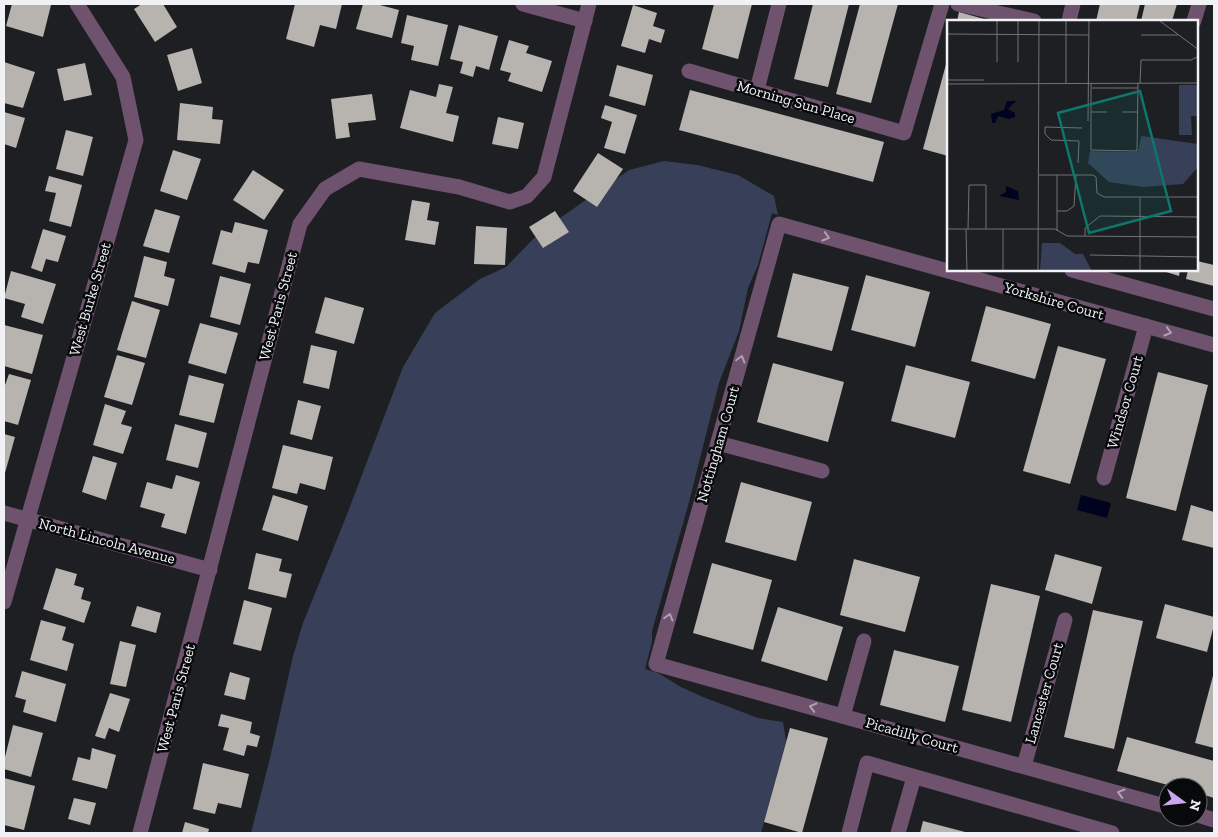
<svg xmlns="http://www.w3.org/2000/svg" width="1218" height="837" font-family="'Zilla Slab',serif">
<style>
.green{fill:#374058}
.water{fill:#00031f}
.building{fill:#b7b3ae}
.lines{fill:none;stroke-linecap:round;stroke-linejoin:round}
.minor{stroke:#6f526e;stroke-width:15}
.oneway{stroke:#b0a2b2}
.labels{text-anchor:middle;stroke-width:5;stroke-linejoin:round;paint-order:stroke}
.street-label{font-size:15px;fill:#f1f2f5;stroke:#08090b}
.inset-road{fill:none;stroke:#727377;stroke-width:1}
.view{fill:#0f766e;fill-opacity:0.15;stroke:#0f766e;stroke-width:2.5}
.inset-edge{fill:none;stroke:#f1f2f5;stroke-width:2.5}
</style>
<rect width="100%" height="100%" fill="#1d1f23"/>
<path class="green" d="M664 161 697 165 738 175 774 196 778 215 772 213 758 265 748 288 739 331 719 383 688 506 652 631V642L645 669 658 673 681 687 703 697 758 718 783 722 786 741 761 833H251L270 758 293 656 303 623 346 517 403 367 435 313 480 279 506 267 540 232 629 170Z"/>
<path class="water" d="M1081 495 1111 503 1107 518 1077 510Z"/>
<g class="building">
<path d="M12 4H45L51 5 43 37 6 26Z"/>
<path d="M142 4H163L177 27 155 42 134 9Z"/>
<path d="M295 4H342L336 29 320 25 314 47 286 39Z"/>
<path d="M363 4H376L399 10 392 38 356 29Z"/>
<path d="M714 4H752L738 59 702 49Z"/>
<path d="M813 4H849L828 87 794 79Z"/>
<path d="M860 4H898L871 103 836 94Z"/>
<path d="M1100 4H1140L1136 21H1096Z"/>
<path d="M1145 4H1177L1172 21H1141Z"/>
<path d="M633 5 657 13 653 26 665 30 661 43 649 39 645 53 621 46Z"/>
<path d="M959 12 984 19V21H957Z"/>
<path d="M407 15 448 25 438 66 411 60 414 46 401 43Z"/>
<path d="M459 25 498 36 489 70 476 66 473 77 460 73 463 62 450 59Z"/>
<path d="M509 40 529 46 526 53 552 61 542 92 508 81 511 73 500 70Z"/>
<path d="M192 48 202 83 178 91 167 55Z"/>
<path d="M948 57V156L923 149Z"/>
<path d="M4 62 35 72 23 108 4 103Z"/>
<path d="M85 63 92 95 64 101 57 69Z"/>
<path d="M617 65 653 75 645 106 609 96Z"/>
<path d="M439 84 453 87 446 113 459 116 453 142 400 128 410 90 436 97Z"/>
<path d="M690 90 884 142 873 182 679 130Z"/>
<path d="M372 94 376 120 348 123 350 137 336 139 331 99Z"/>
<path d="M180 103 213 107 212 119 223 120 220 144 177 140Z"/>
<path d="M605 105 637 115 625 154 604 148 612 122 601 118Z"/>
<path d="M4 112 25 118 16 148 4 144Z"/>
<path d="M498 117 524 123 518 149 492 144Z"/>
<path d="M66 130 93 137 83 176 56 169Z"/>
<path d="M173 150 201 159 187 200 160 191Z"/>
<path d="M598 153 623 169 597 207 573 191Z"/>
<path d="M253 170 284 190 264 220 233 200Z"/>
<path d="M49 176 82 185 71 227 49 221 56 193 45 191Z"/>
<path d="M412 200 430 203 427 220 439 222 435 245 405 240Z"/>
<path d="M155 209 180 216 169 253 143 246Z"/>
<path d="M555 211 569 232 543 248 529 227Z"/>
<path d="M235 222 268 230 259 264 248 262 245 273 212 264 221 230 232 233Z"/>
<path d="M476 226 507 228 505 265 474 264Z"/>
<path d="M43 229 66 236 58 262 46 259 42 272 31 268Z"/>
<path d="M144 256 167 262 164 276 175 279 168 306 134 297Z"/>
<path d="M1197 261 1214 265V286L1186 279 1188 270H1197Z"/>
<path d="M1160 270H1180L1179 276Z"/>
<path d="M11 271 56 284 43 324 21 317 25 304 4 298Z"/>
<path d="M793 273 849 287 832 351 777 337Z"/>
<path d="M866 275 930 292 915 347 851 330Z"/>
<path d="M220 276 251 284 240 325 210 317Z"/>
<path d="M325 297 364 308 354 344 315 333Z"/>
<path d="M132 301 160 310 146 358 117 350Z"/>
<path d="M986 306 1051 324 1035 379 971 361Z"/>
<path d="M200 323 238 333 226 374 188 363Z"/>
<path d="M4 325 43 335 32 374 4 366Z"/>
<path d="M311 345 337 351 329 389 303 383Z"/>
<path d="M1058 346 1106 359 1070 484 1023 471Z"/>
<path d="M117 355 145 363 132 405 104 397Z"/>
<path d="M773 363 844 382 828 442 757 422Z"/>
<path d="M906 365 970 382 955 438 891 421Z"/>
<path d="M1158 372 1208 385 1176 511 1126 498Z"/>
<path d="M9 374 31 380 18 425 4 421V385H5Z"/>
<path d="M189 375 224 384 214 423 179 415Z"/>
<path d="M298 400 321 406 312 440 290 434Z"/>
<path d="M105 404 126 411 121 424 132 427 123 454 93 445Z"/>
<path d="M175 424 207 433 198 468 166 460Z"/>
<path d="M4 434 15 437 5 473H4Z"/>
<path d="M283 445 333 457 325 490 300 483 297 494 272 488Z"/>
<path d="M93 456 117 463 106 500 82 492Z"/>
<path d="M176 475 200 482 186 534 161 527 165 514 140 507 147 482 172 489Z"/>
<path d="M741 482 812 502 796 561 725 542Z"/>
<path d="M273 495 308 506 298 541 262 530Z"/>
<path d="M1191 505 1214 512V548L1182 540Z"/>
<path d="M256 553 282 559 279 571 292 574 286 598 248 589Z"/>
<path d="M1055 554 1102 567 1092 604 1045 590Z"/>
<path d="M854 559 920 577 905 632 840 615Z"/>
<path d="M712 563 772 580 753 650 693 633Z"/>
<path d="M56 568 77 574 74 585 84 588 81 599 91 602 84 623 43 609Z"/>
<path d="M991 584 1040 596 1011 722 962 710Z"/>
<path d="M244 600 272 608 261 651 233 644Z"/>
<path d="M1165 604 1214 617V625L1207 652 1156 638Z"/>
<path d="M137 606 161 613 156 633 131 626Z"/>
<path d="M778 607 843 627 827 681 761 661Z"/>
<path d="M1093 610 1143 621 1114 749 1064 737Z"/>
<path d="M41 620 66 627 62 640 74 644 67 671 30 660Z"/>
<path d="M120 641 136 645 126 687 110 684Z"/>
<path d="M894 650 959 666 945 722 880 705Z"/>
<path d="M22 671 66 684 56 722 23 712 26 700 15 697Z"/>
<path d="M230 672 250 678 245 700 224 695Z"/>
<path d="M1214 672V748L1195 743Z"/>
<path d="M110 693 130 699 119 732 109 728 105 739 95 736Z"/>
<path d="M221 714 252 722 250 733 260 736 257 747 247 745 244 756 223 750 229 728 218 726Z"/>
<path d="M13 725 43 733 31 777 4 769V761Z"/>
<path d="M790 728 828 738 802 833 764 822Z"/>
<path d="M1127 737 1214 761V798L1198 793V787H1175L1117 771Z"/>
<path d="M92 748 116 755 107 789 72 780 78 757 90 760Z"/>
<path d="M203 763 249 774 241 808 218 803 215 814 193 809Z"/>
<path d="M4 778 35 786 24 830 4 825Z"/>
<path d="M74 798 96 803 90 825 68 819Z"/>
<path d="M923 821 969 833H920Z"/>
<path d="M185 822 209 829 208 833H182Z"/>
</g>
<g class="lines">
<g class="minor">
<path d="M523 4 585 21"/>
<path d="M958 4 1034 21"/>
<path d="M1069 21 1073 4"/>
<path d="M1194 21 1199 4"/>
<path d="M689 71 904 133 942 4"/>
<path d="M757 90 779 4"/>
<path d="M1072 270 1214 309"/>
<path d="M718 443 822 471"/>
<path d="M1104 478 1146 326"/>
<path d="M4 513 210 570"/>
<path d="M4 602 136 140 123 77 77 4"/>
<path d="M843 716 864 641"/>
<path d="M1024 766 1065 620"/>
<path d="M1168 807 656 664 779 224 1214 345"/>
<path d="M1198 815 1214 820"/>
<path d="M140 833 300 224 325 189 359 169 459 187 510 202 527 196 544 177 589 4"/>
<path d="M849 833 867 763 1112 833"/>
<path d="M898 833 914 777"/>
</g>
</g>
<defs><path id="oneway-chevron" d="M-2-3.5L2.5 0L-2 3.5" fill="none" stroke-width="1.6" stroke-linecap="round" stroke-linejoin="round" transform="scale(1.25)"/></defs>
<g class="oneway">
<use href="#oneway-chevron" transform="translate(826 237) rotate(16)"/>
<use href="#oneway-chevron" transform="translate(1168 332) rotate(16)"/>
<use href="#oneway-chevron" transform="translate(741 359) rotate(-74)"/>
<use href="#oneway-chevron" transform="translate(669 617) rotate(-74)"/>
<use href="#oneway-chevron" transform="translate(813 707) rotate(-164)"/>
<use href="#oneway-chevron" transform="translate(1121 793) rotate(-164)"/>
</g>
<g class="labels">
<g class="street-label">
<text transform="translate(796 102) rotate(16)" y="5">Morning Sun Place</text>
<text transform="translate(90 299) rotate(-74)" y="5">West Burke Street</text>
<text transform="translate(1054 301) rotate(16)" y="5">Yorkshire Court</text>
<text transform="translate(278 306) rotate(-75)" y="5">West Paris Street</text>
<text transform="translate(1125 402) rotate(-74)" y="5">Windsor Court</text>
<text transform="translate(718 444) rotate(-74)" y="5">Nottingham Court</text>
<text transform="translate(107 541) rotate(15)" y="5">North Lincoln Avenue</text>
<text transform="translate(1044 693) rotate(-74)" y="5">Lancaster Court</text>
<text transform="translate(176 698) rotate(-75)" y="5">West Paris Street</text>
<text transform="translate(912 735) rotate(16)" y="5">Picadilly Court</text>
</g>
</g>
<g transform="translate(947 20)">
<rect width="251" height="251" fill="#1d1f23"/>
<path d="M232 65H251V96H244L245 115H232ZM194 116 251 124V147L236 164 196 167 162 162 141 143 143 131 191 132ZM95 223H113L128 234H136L145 251H93Z" fill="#374058"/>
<path d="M60 81H69L61 89 68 93V97L62 99 51 96 48 103H45L44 94 57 90ZM59 166 71 171 72 180 52 176 59 172Z" fill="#00031f"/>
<path class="inset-road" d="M213 1 252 30M0 14 142 15M194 15H231M50 42V1M71 42V1M0 60H37M119 63V1M144 63V130L190 131 191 63M193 63 194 40H244L252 36M0 64 252 63M145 68H191M144 92H160M175 92H191M141 101 142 1M131 143 132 121 104 120 98 114V107L135 108M92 155H146L149 157 150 173 157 177H252M110 155V211M110 191H120L127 186 129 155M0 209H108L120 216 252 217M19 209 20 251M21 209 22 165H39V209M56 209V251M138 216V208L153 196 252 197M143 235 252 237M91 251 92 1M193 251V177"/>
<path class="view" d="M193 71 224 191 142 213 111 93Z"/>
<rect width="251" height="251" class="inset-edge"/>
</g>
<rect width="1218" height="837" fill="none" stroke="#f1f2f5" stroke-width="10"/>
<g transform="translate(1183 802) rotate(105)"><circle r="24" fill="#08090b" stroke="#656669"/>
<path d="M0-4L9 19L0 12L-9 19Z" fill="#c8a6ef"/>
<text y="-8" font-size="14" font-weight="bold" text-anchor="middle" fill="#f1f2f5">N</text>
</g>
</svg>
